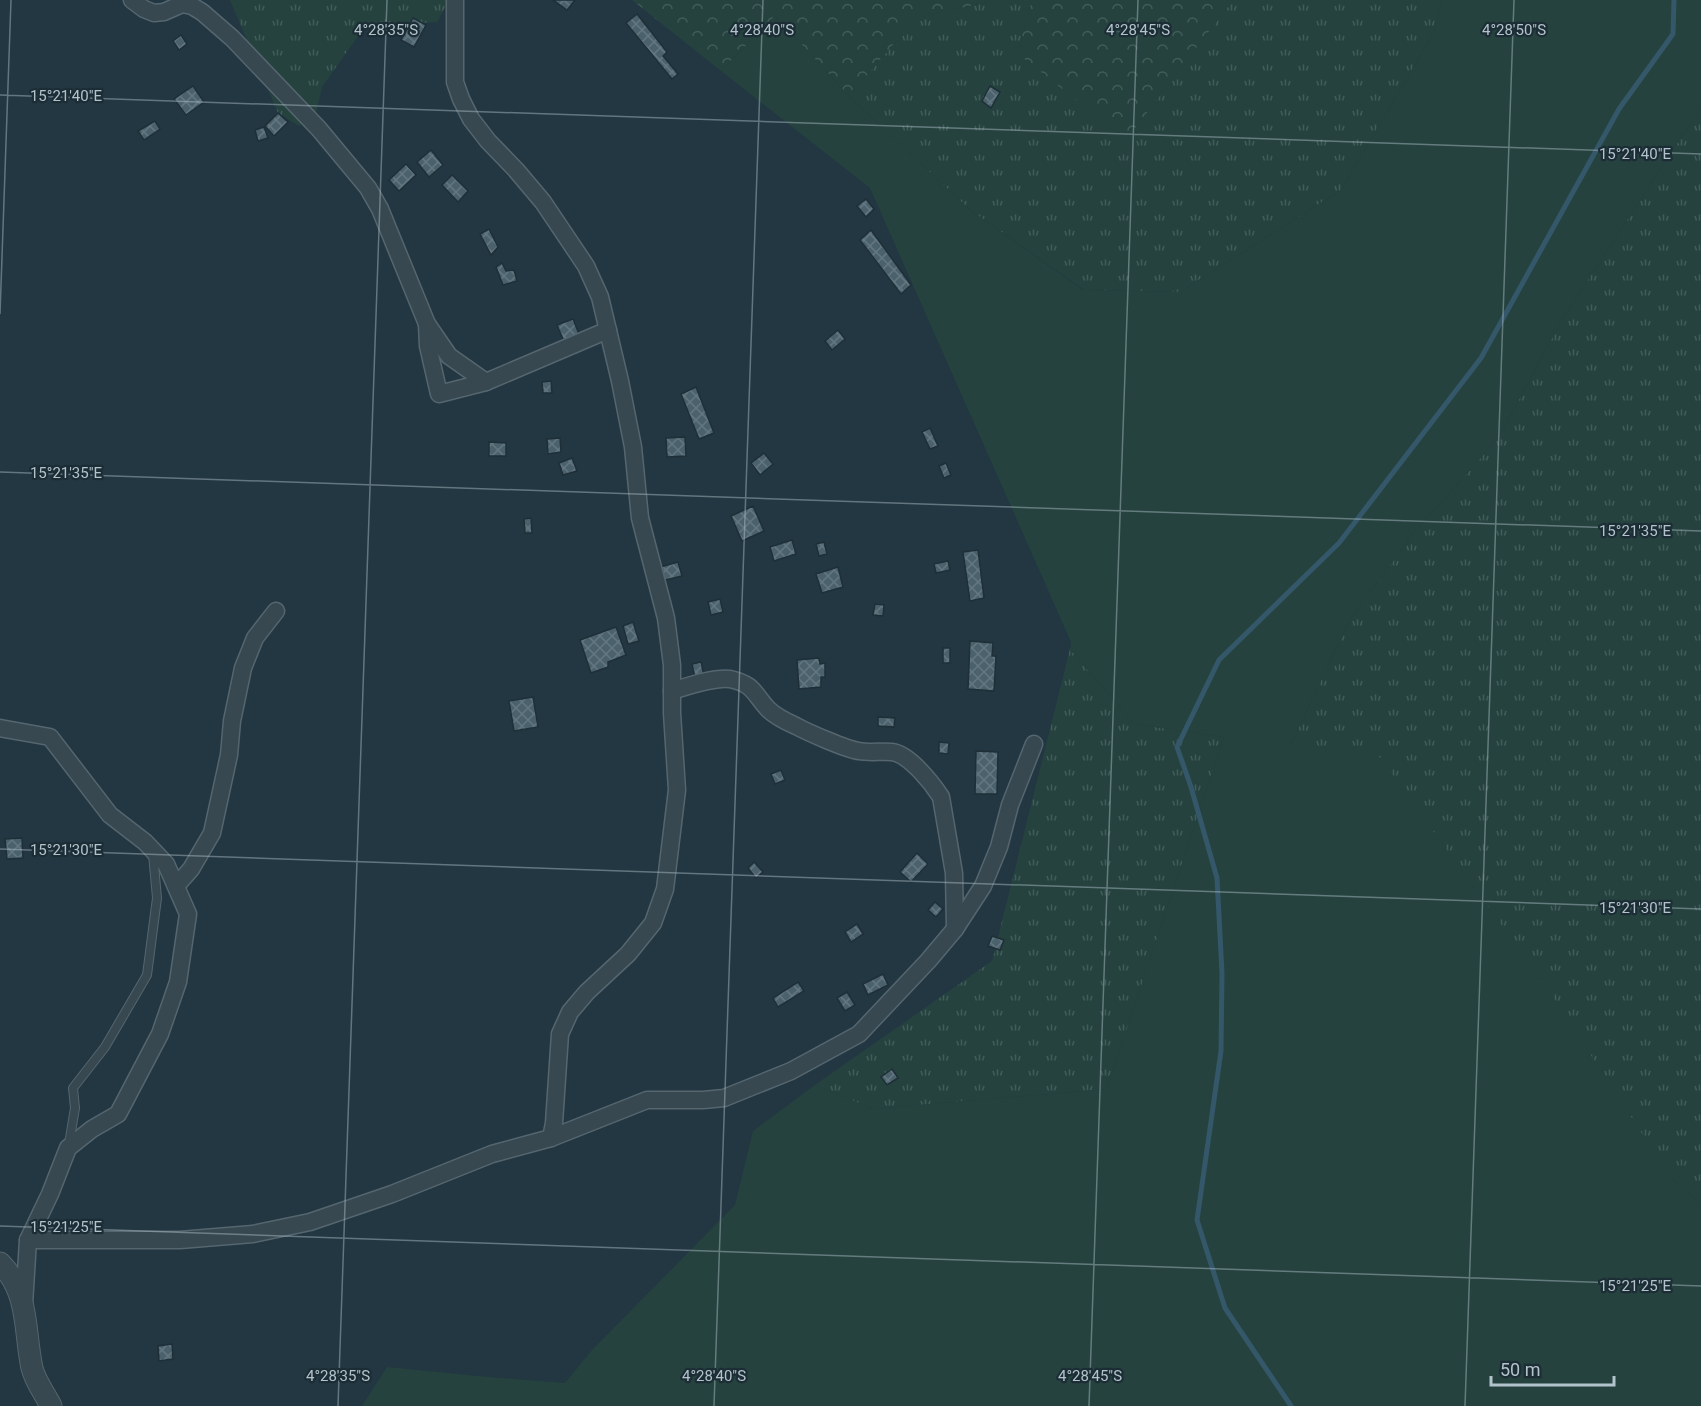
<svg xmlns="http://www.w3.org/2000/svg" width="1701" height="1406" font-family="Roboto,sans-serif">
<style>
.grass{fill:url(#grass-tufts)}
.forest{fill:url(#forest-crowns)}
.garden{fill:#25423f}
.lines{fill:none;stroke-linecap:round;stroke-linejoin:round}
.stream{stroke:#34586a;stroke-width:5}
.building{fill:url(#building-cross-hatch);stroke:#1e2f38;stroke-width:1.5}
.service-casing{stroke:#55666f;stroke-width:10}
.minor-casing{stroke:#55666f;stroke-width:19}
.tertiary-casing{stroke:#55666f;stroke-width:23}
.service{stroke:#374851;stroke-width:8}
.minor{stroke:#374851;stroke-width:16}
.tertiary{stroke:#374851;stroke-width:21}
.ticks{fill:none;stroke:#b3c3cc;stroke-width:1.5;stroke-opacity:0.45}
.ticks-label{font-size:15px;text-anchor:middle;fill:#b3c3cc;stroke:#1c2d36;stroke-width:4.5;stroke-linejoin:round;paint-order:stroke}
</style>
<defs>
<pattern id="grass-tufts" width="24" height="20" patternUnits="userSpaceOnUse" patternTransform="scale(1.5)"><rect width="24" height="20" fill="#25423f"/><path d="M3 7l-1-3M5 7V3M7 7l1-3M15 17l-1-3M17 17v-4M19 17l1-3" fill="none" stroke="#425c5a"/></pattern>
<pattern id="forest-crowns" width="20" height="18" patternUnits="userSpaceOnUse" patternTransform="scale(1.5)"><rect width="20" height="18" fill="#25423f"/><path d="M2 6a3 3 0 1 1 6 0M12 15a3 3 0 1 1 6 0" fill="none" stroke="#425c5a"/></pattern>
<pattern id="building-cross-hatch" width="8" height="8" patternUnits="userSpaceOnUse" patternTransform="scale(1.5)"><rect width="8" height="8" fill="#4b626d"/><path d="M0 0l8 8M0 8l8-8" fill="none" stroke="#637781"/></pattern>
</defs>
<rect width="100%" height="100%" fill="#223742"/>
<g class="grass">
<path d="M230 0H449L437 22 365 26 322 87 316 113 299 126 278 113Z"/>
<path d="M997 0H1032L1017 53 1126 140 1233 0H1442L1433 34 1341 190 1180 292 1084 290 970 210 849 96 916 18Z"/>
<path d="M1701 110V1204L1671 1178 1291 744 1349 621 1413 534 1499 437 1561 321 1676 145Z"/>
<path d="M1070 649 1134 724 1224 737 1107 1089 873 1109 815 1085 992 961Z"/>
</g>
<g class="forest">
<path d="M632 0H997L916 18 849 96 775 16 721 71Z"/>
<path d="M1032 0H1233L1126 140 1017 53Z"/>
</g>
<path class="garden" d="M1442 0H1701V110L1676 145 1561 321 1499 437 1413 534 1349 621 1291 744 1377 754 1547 988 1671 1178 1701 1204V1406H362L387 1367 477 1376 565 1383 592 1350 735 1205 753 1131 815 1085 873 1109 1107 1089 1224 737 1134 724 1070 649 1071 642 870 188 721 71 775 16 849 96 970 210 1083 290 1180 292 1341 190 1433 34Z"/>
<g class="lines">
<path class="stream" d="M1291 1406 1225 1308 1197 1220 1221 1051 1222 973 1217 878 1191 787 1177 747 1219 660 1339 543 1481 358 1619 109 1673 34 1674 0"/>
</g>
<g class="building">
<path d="M553 0H575L567 10Z"/>
<path d="M637 14 667 52 663 56 678 74 672 79 626 23Z"/>
<path d="M413 18 426 25 414 47 401 40Z"/>
<path d="M181 35 187 44 179 50 173 41Z"/>
<path d="M193 86 204 102 186 115 174 99Z"/>
<path d="M990 86 1000 92 991 108 982 101Z"/>
<path d="M278 113 288 122 274 136 265 126Z"/>
<path d="M155 121 160 129 144 140 138 131Z"/>
<path d="M264 127 268 138 258 141 255 130Z"/>
<path d="M431 150 443 165 429 177 417 162Z"/>
<path d="M406 164 416 175 399 191 389 180Z"/>
<path d="M452 175 468 191 458 202 442 185Z"/>
<path d="M866 199 874 209 866 217 857 206Z"/>
<path d="M489 229 498 247 491 255 480 234Z"/>
<path d="M871 230 911 285 901 294 860 240Z"/>
<path d="M502 263 506 271 514 270 517 281 503 285 496 267Z"/>
<path d="M573 319 581 339 566 346 557 325Z"/>
<path d="M838 330 845 339 832 350 825 341Z"/>
<path d="M551 381 552 393H543L542 382Z"/>
<path d="M696 387 714 433 699 439 681 394Z"/>
<path d="M930 428 938 446 930 449 922 432Z"/>
<path d="M685 437 686 456 667 457 666 438Z"/>
<path d="M560 438 561 452 548 454 547 439Z"/>
<path d="M489 442 506 443V456H489Z"/>
<path d="M764 453 773 464 760 475 751 463Z"/>
<path d="M572 458 577 471 563 475 559 463Z"/>
<path d="M946 463 951 475 944 478 939 466Z"/>
<path d="M753 506 764 531 742 541 731 516Z"/>
<path d="M531 518 532 533H525L524 519Z"/>
<path d="M792 540 796 554 774 561 770 547Z"/>
<path d="M824 542 827 554 819 556 816 544Z"/>
<path d="M978 550 984 598 970 601 963 552Z"/>
<path d="M948 561 950 570 936 573 934 564Z"/>
<path d="M678 562 682 576 661 581 657 568Z"/>
<path d="M838 567 843 587 822 593 816 574Z"/>
<path d="M720 599 723 612 711 615 708 602Z"/>
<path d="M875 604 884 605 883 616 873 615Z"/>
<path d="M633 622 639 641 628 644 623 626Z"/>
<path d="M616 627 626 655 608 662V667L591 673 580 640Z"/>
<path d="M970 641 993 643 992 656H996L994 691 968 689Z"/>
<rect x="943" y="648" width="7" height="15"/>
<path d="M819 658 820 664 825 663V677H821V687L799 689 797 660Z"/>
<path d="M701 662 705 680 696 682 692 664Z"/>
<path d="M533 697 538 727 514 731 509 701Z"/>
<path d="M878 717 895 718 894 727 878 726Z"/>
<path d="M939 742 949 743 948 754 939 753Z"/>
<path d="M976 751 998 752 997 794H975Z"/>
<path d="M781 770 785 780 775 784 771 774Z"/>
<path d="M22 838 23 858 7 859 5 839Z"/>
<path d="M917 853 928 864 911 882 900 872Z"/>
<path d="M754 862 763 872 756 878 748 868Z"/>
<path d="M935 902 943 909 936 917 928 910Z"/>
<path d="M857 924 863 934 851 942 845 932Z"/>
<path d="M992 936 1004 940 1000 950 988 946Z"/>
<path d="M883 974 888 985 868 995 863 984Z"/>
<path d="M798 982 804 991 778 1007 773 998Z"/>
<path d="M847 992 855 1005 845 1011 837 998Z"/>
<path d="M892 1069 898 1078 887 1085 881 1077Z"/>
<path d="M172 1344 173 1359 159 1361 158 1346Z"/>
</g>
<g class="lines">
<g class="service-casing">
<path id="service" d="M69 1144 75 1108 73 1088 105 1047 147 975 157 898 153 854"/>
</g>
<g class="minor-casing">
<g id="minor">
<path d="M132 0 144 9 154 13 164 12 182 4 192 6 202 12 232 38 319 129 368 188 380 209 427 324 449 356 486 382"/>
<path d="M455 0V82L461 99 471 119 488 141 516 170 543 202 586 266 600 297 620 381 633 447 640 518 666 618 672 665V713L677 790 665 889 653 923 628 954 587 992 570 1012 560 1034 554 1123 551 1138"/>
<path d="M427 324 428 346 439 394 486 382 608 330"/>
<path d="M672 691C688 686 714 677 730 679 754 684 754 694 768 709 775 716 787 722 796 726 807 732 848 750 859 751 870 753 881 751 892 752 909 754 932 783 941 797L954 873 955 929"/>
<path d="M0 728 50 737 110 815 145 842 166 864 188 914 178 982 160 1034 118 1114 92 1129 68 1148 50 1194 28 1240 24 1305"/>
<path d="M176 886 191 869 212 833 229 755 232 721 243 668 255 638 276 611"/>
<path d="M28 1240H180L253 1234 310 1222 392 1194 492 1154 551 1138 647 1100H703L724 1098 791 1071 859 1034 928 961 955 929 983 886 999 847 1010 805 1034 744"/>
</g>
</g>
<g class="tertiary-casing">
<path id="tertiary" d="M0 1263C30 1293 24 1331 32 1368 35 1381 45 1394 51 1406"/>
</g>
<use href="#service" class="service"/>
<use href="#minor" class="minor"/>
<use href="#tertiary" class="tertiary"/>
</g>
<path class="ticks" d="M0 95 1701 154M0 314 11 0M0 472 1701 531M0 849 1701 909M0 1226 1701 1286M338 1406 387 0M714 1406 763 0M1089 1406 1138 0M1465 1406 1514 0"/>
<g class="ticks-label">
<text x="386" y="35">4°28'35"S</text>
<text x="762" y="35">4°28'40"S</text>
<text x="1138" y="35">4°28'45"S</text>
<text x="1514" y="35">4°28'50"S</text>
<text x="66" y="101">15°21'40"E</text>
<text x="1635" y="159">15°21'40"E</text>
<text x="66" y="478">15°21'35"E</text>
<text x="1635" y="536">15°21'35"E</text>
<text x="66" y="855">15°21'30"E</text>
<text x="1635" y="913">15°21'30"E</text>
<text x="66" y="1232">15°21'25"E</text>
<text x="1635" y="1291">15°21'25"E</text>
<text x="338" y="1381">4°28'35"S</text>
<text x="714" y="1381">4°28'40"S</text>
<text x="1090" y="1381">4°28'45"S</text>
</g>
<path d="M1491 1376v9h123v-9" fill="none" stroke="#b3c3cc" stroke-width="3"/>
<text x="1500" y="1376" font-size="18" fill="#b3c3cc" stroke="#1c2d36" stroke-width="4.5" paint-order="stroke">50 m</text>
</svg>
